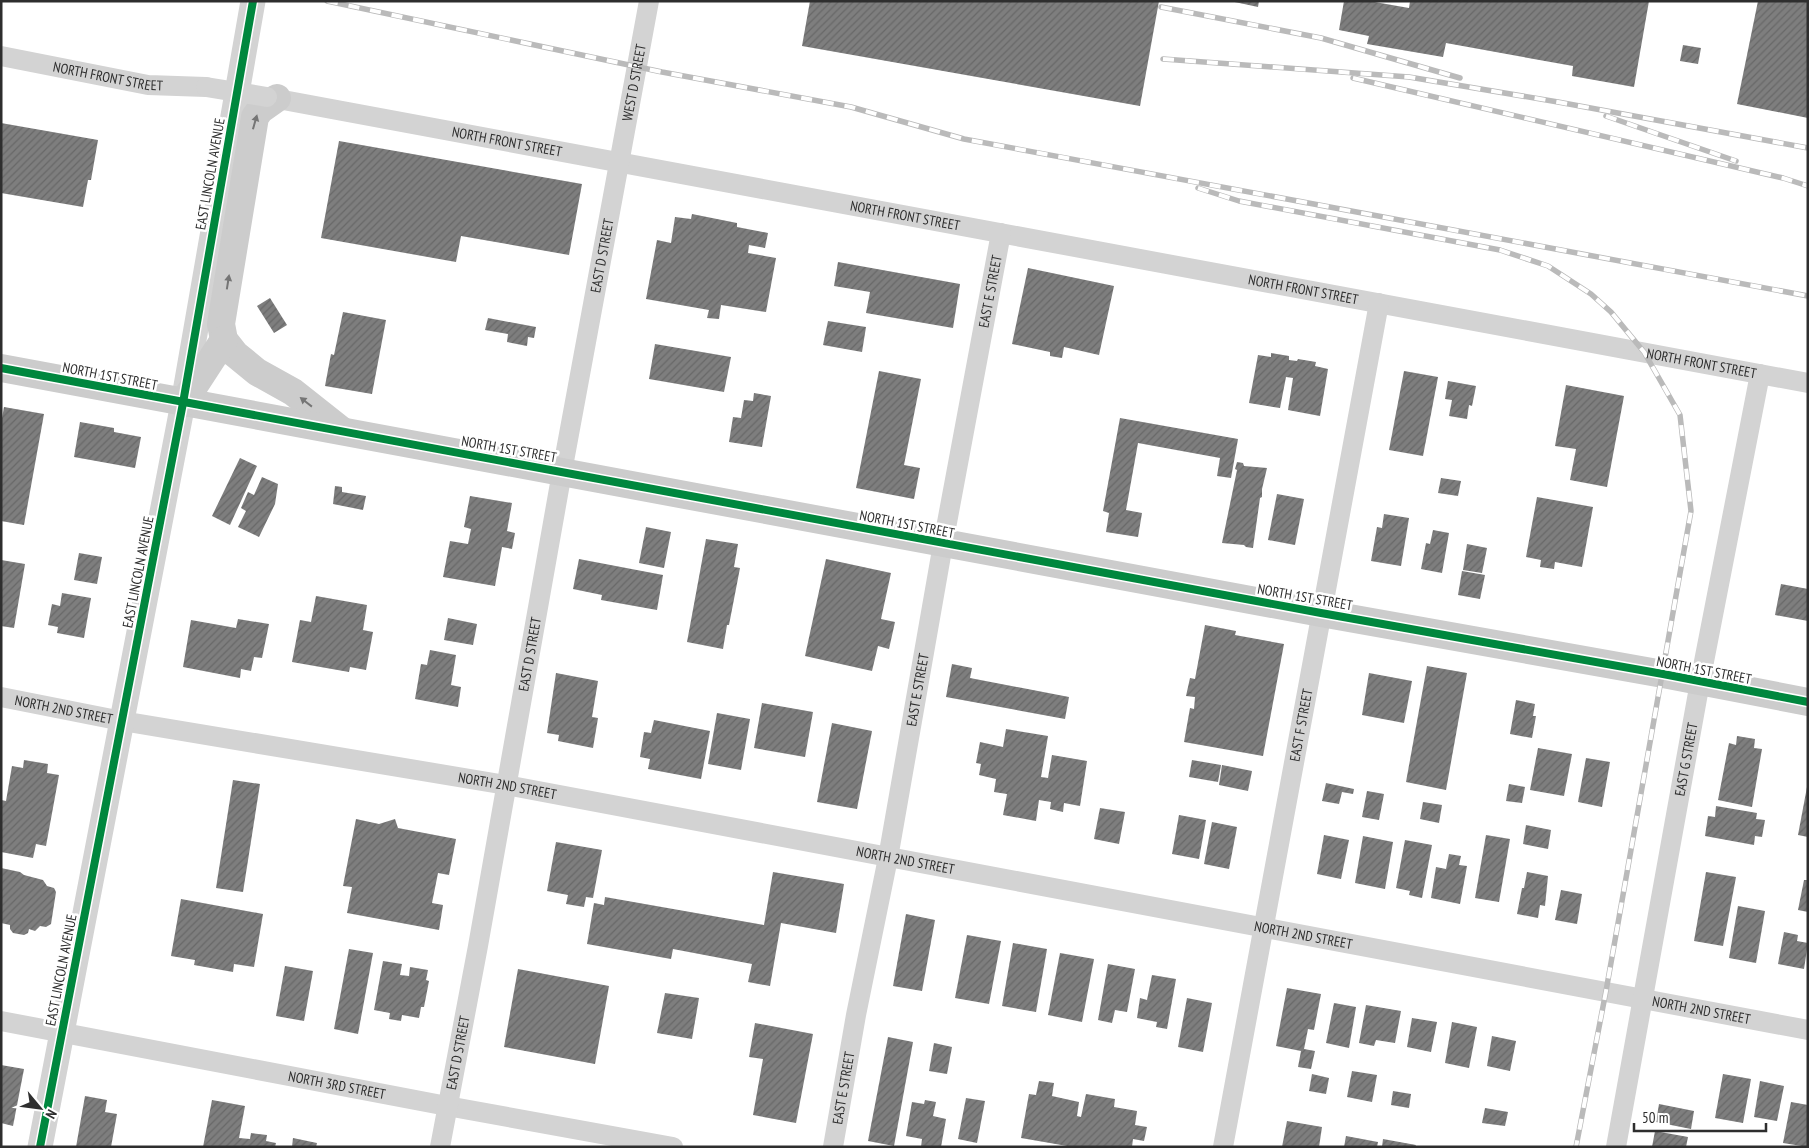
<svg xmlns="http://www.w3.org/2000/svg" width="1809" height="1148" font-family="'PT Sans Narrow',sans-serif">
<style>
.building{fill:url(#building-hatch)}
.lines{fill:none;stroke-linecap:round;stroke-linejoin:round}
.minor{stroke:#d3d3d3;stroke-width:20}
.tertiary{stroke:#d3d3d3;stroke-width:25}
.secondary{stroke:#ccc;stroke-width:28}
.rail-casing{stroke:#bababa;stroke-width:5.5}
.rail{stroke:#fff;stroke-width:4;stroke-dasharray:11;stroke-linecap:butt}
.minor-bridge{stroke:#d3d3d3;stroke-width:20}
.cycleway-casing{stroke:#fff;stroke-width:11}
.cycleway{stroke:#00873e;stroke-width:8}
.oneway{fill:#757575}
.labels{text-anchor:middle;stroke-width:5;stroke-linejoin:round;paint-order:stroke}
.street-label{font-size:14px;fill:#2e2e2e;stroke:#fff}
</style>
<defs>
<pattern id="building-hatch" width="6" height="6" patternUnits="userSpaceOnUse" patternTransform="scale(1.25)"><rect width="6" height="6" fill="#7e7e7e"/><path d="M-1 1l2-2M0 6l6-6M5 7l2-2" fill="none" stroke="#686868"/></pattern>
</defs>
<rect width="100%" height="100%" fill="#fff"/>
<g class="building">
<path d="M810 1H1159L1140 106 802 46Z"/>
<path d="M1230 1H1259L1258 7Z"/>
<path d="M1344 1H1369L1409 8 1410 1H1649L1634 87 1572 76 1573 66 1446 43 1443 57 1367 44 1369 36 1339 30Z"/>
<path d="M1758 1H1808V118L1737 104Z"/>
<path d="M1683 45 1701 48 1698 64 1680 61Z"/>
<path d="M1 123 98 140 91 180H88L83 207 1 193Z"/>
<path d="M339 141 582 184 569 255 461 236 456 262 321 238Z"/>
<path d="M692 214 737 223V227L768 233 765 248 749 245 748 253 776 258 766 312 721 305 719 319 707 318 709 310 646 299 657 240 671 243 675 217 691 219Z"/>
<path d="M838 262 960 284 953 328 866 313 870 292 834 286Z"/>
<path d="M1028 268 1114 286 1099 355 1064 347 1062 358 1050 356V352L1012 344Z"/>
<path d="M270 298 287 325 274 333 257 306Z"/>
<path d="M343 312 386 320 372 394 325 386 331 354 334 355Z"/>
<path d="M488 318 536 327 534 338 528 337 527 346 507 342 508 334 485 330Z"/>
<path d="M828 321 866 327 862 352 823 345Z"/>
<path d="M655 344 731 357 724 392 649 379Z"/>
<path d="M1271 353 1289 356V360L1297 361 1298 359 1316 362 1315 366 1328 369 1320 416 1288 410 1293 378 1286 377 1280 408 1249 403 1258 355 1271 357Z"/>
<path d="M879 371 921 379 904 465 920 468 914 499 856 488Z"/>
<path d="M1404 371 1438 377 1423 456 1389 450Z"/>
<path d="M1448 381 1476 386 1472 406 1469 405 1467 419 1449 416 1452 400 1445 399Z"/>
<path d="M1566 385 1624 396 1607 487 1570 480 1576 449 1555 446Z"/>
<path d="M754 393 771 396 762 447 729 442 733 417 741 418 744 400 753 401Z"/>
<path d="M4 407 44 414 24 525 1 521V424Z"/>
<path d="M1120 418 1238 439 1231 478 1217 476 1220 458 1138 443 1126 510 1142 513 1138 537 1106 532 1109 513 1103 511Z"/>
<path d="M80 422 114 428V432L141 437 135 468 74 457Z"/>
<path d="M240 458 257 466 230 525 212 516Z"/>
<path d="M1237 462 1243 463 1244 466 1267 468 1262 489V497L1260 498 1253 548 1246 547 1244 545 1222 543 1237 470 1235 469Z"/>
<path d="M262 477 278 484 275 504 259 537 238 527 246 511 241 508 248 492 254 495Z"/>
<path d="M1441 478 1461 481 1458 496 1438 493Z"/>
<path d="M335 486 342 487V492L366 496 363 510 333 504Z"/>
<path d="M1277 494 1304 499 1295 545 1268 540Z"/>
<path d="M470 496 512 503 507 531 515 533 512 549 502 547 495 586 443 577 450 541 468 544 471 529 464 527Z"/>
<path d="M1537 497 1593 507 1582 567 1555 562 1554 569 1540 567 1541 560 1526 557Z"/>
<path d="M1384 514 1409 518 1401 566 1371 561 1377 527 1382 528Z"/>
<path d="M646 527 671 532 664 568 639 563Z"/>
<path d="M1433 530 1449 533 1442 573 1421 569 1426 543 1430 544Z"/>
<path d="M706 539 738 544 734 567 740 568 729 625H727L723 649 687 642Z"/>
<path d="M1467 544 1487 548 1482 573 1463 570Z"/>
<path d="M79 553 102 557 97 584 74 580Z"/>
<path d="M579 559 663 575 657 610 601 600 602 595 573 589Z"/>
<path d="M826 559 891 573 881 619 895 622 889 649 878 646 872 671 805 656Z"/>
<path d="M1 560 25 564 14 628 1 626Z"/>
<path d="M1462 571 1485 575 1480 599 1458 595Z"/>
<path d="M1781 584 1808 589V621L1775 615Z"/>
<path d="M62 593 91 598 84 638 57 633 58 627 48 625 52 604 60 606Z"/>
<path d="M316 596 367 605 363 630 373 632 366 670 350 667 349 672 292 662 300 620 311 622Z"/>
<path d="M448 618 477 624 473 645 444 640Z"/>
<path d="M238 619 269 624 262 658 254 657 251 671 241 669 240 678 183 667 191 620 236 628Z"/>
<path d="M1205 625 1236 631 1235 635 1284 644 1263 756 1184 742 1190 708 1194 709 1195 697 1186 696 1190 678 1195 679Z"/>
<path d="M430 650 456 655 451 685 461 687 458 707 415 699 421 664 427 665Z"/>
<path d="M952 664 972 668 970 678 1069 697 1065 719 946 697Z"/>
<path d="M1427 666 1467 673 1446 790 1406 782Z"/>
<path d="M556 673 598 681 592 717 598 718 593 748 558 741 559 735 547 733Z"/>
<path d="M1369 673 1412 681 1404 723 1362 715Z"/>
<path d="M1516 700 1535 704 1533 716H1536L1532 738 1510 734Z"/>
<path d="M762 703 813 712 805 757 754 748Z"/>
<path d="M717 713 750 719 741 770 708 764Z"/>
<path d="M654 720 710 731 701 779 648 769 650 759 640 757 644 732 651 733Z"/>
<path d="M832 723 872 731 857 809 817 802Z"/>
<path d="M1006 729 1048 736 1041 777 1048 778 1052 755 1087 761 1080 806 1064 803 1063 812 1050 809 1051 802 1039 800 1036 821 1003 815 1007 794 994 792 996 779 979 775 981 764 976 763 980 742 1003 747Z"/>
<path d="M1737 736 1755 739 1754 748 1762 749 1752 807 1718 800 1729 743 1736 745Z"/>
<path d="M1538 748 1572 754 1564 796 1530 790Z"/>
<path d="M1586 758 1610 762 1602 807 1578 802Z"/>
<path d="M24 760 48 764 47 773 59 775 46 846 36 844 33 858 1 852V800L6 801 12 766 23 768Z"/>
<path d="M1192 760 1221 765 1218 782 1189 777Z"/>
<path d="M1222 765 1252 771 1248 791 1219 785Z"/>
<path d="M233 780 260 784 243 892 216 888Z"/>
<path d="M1326 783 1354 789 1353 794 1342 792 1339 804 1322 801Z"/>
<path d="M1509 784 1525 787 1522 803 1506 801Z"/>
<path d="M1807 787H1808V837L1798 835Z"/>
<path d="M1367 791 1384 794 1379 820 1362 817Z"/>
<path d="M1423 802 1442 805 1439 823 1420 819Z"/>
<path d="M1716 806 1757 813 1756 819 1765 820 1762 837 1755 836 1754 845 1705 836 1708 816 1715 817Z"/>
<path d="M1100 808 1125 812 1119 844 1094 839Z"/>
<path d="M1179 815 1206 820 1199 859 1172 854Z"/>
<path d="M356 819 379 824 395 819 398 828 456 839 449 875 438 873 432 903 443 905 439 930 347 913 352 887 343 886Z"/>
<path d="M1212 822 1237 827 1229 869 1204 864Z"/>
<path d="M1526 825 1551 830 1548 849 1523 844Z"/>
<path d="M1324 835 1349 840 1341 879 1317 874Z"/>
<path d="M1486 835 1510 839 1499 902 1475 898Z"/>
<path d="M1363 836 1393 842 1385 889 1355 883Z"/>
<path d="M1405 840 1432 845 1422 898 1409 895 1410 891 1396 888Z"/>
<path d="M556 842 602 850 593 898 586 897 584 907 566 904 568 895 547 891Z"/>
<path d="M1449 854 1461 856 1459 865 1467 866 1460 904 1431 898 1436 867 1446 869Z"/>
<path d="M1 868 20 872 24 875 43 880 47 886 54 888 56 892 51 924 46 927 40 926 35 931 29 929 28 933 24 935 13 933 10 929V925L1 923Z"/>
<path d="M773 872 844 884 836 933 781 923 770 986 748 982 752 964 673 949 671 959 587 944 594 903 604 905 605 897 764 925Z"/>
<path d="M1527 872 1548 876 1545 906 1540 905 1538 918 1517 914 1522 888H1524Z"/>
<path d="M1706 872 1736 877 1723 946 1694 941Z"/>
<path d="M1804 880H1808V912L1798 910Z"/>
<path d="M1561 890 1582 894 1577 924 1555 920Z"/>
<path d="M181 899 263 914 254 967 234 964 233 972 194 965 195 960 171 956Z"/>
<path d="M1738 906 1765 911 1756 963 1729 958Z"/>
<path d="M906 914 935 920 922 991 893 986Z"/>
<path d="M1784 932 1798 935 1797 941 1808 943 1804 969 1778 964Z"/>
<path d="M967 935 1001 941 989 1004 955 998Z"/>
<path d="M1013 943 1047 949 1036 1012 1002 1006Z"/>
<path d="M349 949 373 953 358 1034 334 1029Z"/>
<path d="M1060 953 1094 959 1082 1022 1048 1015Z"/>
<path d="M383 961 402 964 400 975 409 976 410 967 428 970 426 980 429 981 424 1007H421L419 1018 402 1015 401 1021 389 1019 390 1013 374 1010Z"/>
<path d="M1108 964 1135 969 1127 1012 1115 1010 1112 1023 1098 1020Z"/>
<path d="M285 966 313 971 304 1021 276 1016Z"/>
<path d="M518 969 609 986 595 1064 504 1047Z"/>
<path d="M1152 975 1176 979 1167 1029 1156 1027 1157 1022 1137 1018 1140 998 1147 1000Z"/>
<path d="M1287 988 1321 994 1314 1030 1308 1029 1304 1049 1315 1051 1311 1069 1298 1067 1301 1051 1276 1046Z"/>
<path d="M665 993 699 998 692 1039 657 1033Z"/>
<path d="M1187 998 1212 1003 1203 1052 1178 1047Z"/>
<path d="M1334 1003 1356 1007 1349 1048 1326 1043Z"/>
<path d="M1366 1005 1401 1011 1395 1043 1376 1040 1374 1046 1359 1043Z"/>
<path d="M1412 1018 1437 1022 1431 1052 1407 1047Z"/>
<path d="M1452 1022 1477 1027 1469 1068 1445 1063Z"/>
<path d="M755 1023 813 1034 796 1123 753 1115 763 1059 749 1057Z"/>
<path d="M1492 1036 1516 1041 1510 1071 1487 1066Z"/>
<path d="M888 1037 913 1042 894 1146 868 1141Z"/>
<path d="M934 1043 952 1047 947 1074 929 1071Z"/>
<path d="M1 1065 24 1069 13 1126 1 1123Z"/>
<path d="M1352 1071 1377 1075 1372 1102 1347 1097Z"/>
<path d="M1312 1074 1329 1078 1326 1094 1309 1091Z"/>
<path d="M1723 1074 1751 1079 1743 1123 1715 1118Z"/>
<path d="M1039 1081 1054 1083 1052 1096 1079 1102 1077 1116 1081 1117 1086 1094 1115 1099 1114 1107 1137 1111 1135 1125 1147 1127 1144 1141 1133 1139 1132 1147H1073L1021 1138 1029 1094 1036 1095Z"/>
<path d="M1760 1081 1784 1086 1777 1121 1754 1117Z"/>
<path d="M1393 1091 1411 1094 1409 1108 1391 1105Z"/>
<path d="M85 1096 107 1100 105 1112 117 1114 111 1147H76Z"/>
<path d="M966 1098 985 1101 977 1143 958 1139Z"/>
<path d="M212 1100 245 1106 239 1138 250 1139 251 1133 267 1135 266 1141 276 1143 275 1147H203Z"/>
<path d="M925 1100 936 1102 933 1116 946 1119 941 1147H921L922 1139 906 1136 912 1102 924 1104Z"/>
<path d="M1791 1102 1808 1105V1147L1783 1143Z"/>
<path d="M1659 1104 1694 1111 1691 1129 1656 1122Z"/>
<path d="M1485 1108 1508 1112 1505 1126 1482 1123Z"/>
<path d="M1287 1121 1322 1127 1319 1147H1282Z"/>
<path d="M1655 1131 1688 1137 1686 1147H1652Z"/>
<path d="M1346 1136 1378 1142 1377 1147H1344Z"/>
<path d="M293 1138 317 1143 316 1147H292Z"/>
<path d="M1383 1139 1416 1145 1415 1147H1382Z"/>
</g>
<g class="lines">
<g class="minor">
<path id="s1" d="M1 56 148 85 206 87"/>
<path id="s2" d="M267 97 1808 383"/>
<path id="s3" d="M1 697 122 721 506 785 1808 1030"/>
<path id="s4" d="M1 1021 447 1106 673 1147"/>
<path id="s5" d="M440 1147 478 946 562 472 649 1"/>
<path id="s6" d="M833 1147 856 1015 888 858 943 544 1001 233"/>
<path id="s7" d="M1223 1147 1379 303"/>
<path id="s8" d="M1616 1147 1700 682 1760 374"/>
</g>
<path class="tertiary" d="M40 1147 183 403 253 1"/>
<g class="secondary">
<path d="M277 98 260 110 255 117 221 324 224 340 235 354 257 372 293 392 341 430"/>
<path d="M1 368 1321 613 1663 674 1808 702"/>
<path d="M183 403 224 340"/>
</g>
<g class="rail-casing">
<g id="rail">
<path d="M327 1 662 72 851 107 964 139 1808 296"/>
<path d="M1161 7 1321 38 1460 78"/>
<path d="M1163 59 1409 77 1558 102 1808 148"/>
<path d="M1353 78 1783 178 1808 186"/>
<path d="M1606 116 1736 161"/>
<path d="M1198 188 1239 201 1500 250 1548 266 1591 294 1611 312 1644 352 1680 415 1691 511 1606 991 1576 1147"/>
</g>
</g>
<use href="#rail" class="rail"/>
<path class="minor-bridge" d="M206 87 267 97"/>
<g class="cycleway-casing">
<g id="cycleway">
<path d="M1 368 1321 613 1663 674 1808 702"/>
<path d="M40 1147 183 403 253 1"/>
</g>
</g>
<use href="#cycleway" class="cycleway"/>
</g>
<defs><path id="oneway-solid" d="M-6-.8H1V-3.2L6.5 0L1 3.2V.8H-6Z" transform="scale(1.25)"/></defs>
<g class="oneway">
<use href="#oneway-solid" transform="translate(255 122) rotate(-74)"/>
<use href="#oneway-solid" transform="translate(228 282) rotate(-81)"/>
<use href="#oneway-solid" transform="translate(306 402) rotate(-142)"/>
</g>
<g class="labels">
<g class="street-label">
<text dy="5" stroke="none"><textPath href="#s1" startOffset="109">NORTH FRONT STREET</textPath></text>
<text dy="5" stroke="none"><textPath href="#s5" startOffset="1082">WEST D STREET</textPath></text>
<text dy="5" stroke="none"><textPath href="#s2" startOffset="244">NORTH FRONT STREET</textPath></text>
<text transform="translate(210 174) rotate(-80)" y="5">EAST LINCOLN AVENUE</text>
<text dy="5" stroke="none"><textPath href="#s2" startOffset="649">NORTH FRONT STREET</textPath></text>
<text dy="5" stroke="none"><textPath href="#s5" startOffset="906">EAST D STREET</textPath></text>
<text dy="5" stroke="none"><textPath href="#s2" startOffset="1054">NORTH FRONT STREET</textPath></text>
<text dy="5" stroke="none"><textPath href="#s6" startOffset="870">EAST E STREET</textPath></text>
<text dy="5" stroke="none"><textPath href="#s2" startOffset="1459">NORTH FRONT STREET</textPath></text>
<text transform="translate(110 376) rotate(11)" y="5">NORTH 1ST STREET</text>
<text transform="translate(509 449) rotate(10)" y="5">NORTH 1ST STREET</text>
<text transform="translate(907 524) rotate(11)" y="5">NORTH 1ST STREET</text>
<text transform="translate(138 572) rotate(-79)" y="5">EAST LINCOLN AVENUE</text>
<text transform="translate(1305 597) rotate(10)" y="5">NORTH 1ST STREET</text>
<text dy="5" stroke="none"><textPath href="#s5" startOffset="501">EAST D STREET</textPath></text>
<text transform="translate(1704 670) rotate(11)" y="5">NORTH 1ST STREET</text>
<text dy="5" stroke="none"><textPath href="#s6" startOffset="465">EAST E STREET</textPath></text>
<text dy="5" stroke="none"><textPath href="#s3" startOffset="64">NORTH 2ND STREET</textPath></text>
<text dy="5" stroke="none"><textPath href="#s7" startOffset="429">EAST F STREET</textPath></text>
<text dy="5" stroke="none"><textPath href="#s8" startOffset="394">EAST G STREET</textPath></text>
<text dy="5" stroke="none"><textPath href="#s3" startOffset="514">NORTH 2ND STREET</textPath></text>
<text dy="5" stroke="none"><textPath href="#s3" startOffset="919">NORTH 2ND STREET</textPath></text>
<text dy="5" stroke="none"><textPath href="#s3" startOffset="1324">NORTH 2ND STREET</textPath></text>
<text transform="translate(61 970) rotate(-79)" y="5">EAST LINCOLN AVENUE</text>
<text dy="5" stroke="none"><textPath href="#s3" startOffset="1729">NORTH 2ND STREET</textPath></text>
<text dy="5" stroke="none"><textPath href="#s5" startOffset="96">EAST D STREET</textPath></text>
<text dy="5" stroke="none"><textPath href="#s4" startOffset="342">NORTH 3RD STREET</textPath></text>
<text dy="5" stroke="none"><textPath href="#s6" startOffset="60">EAST E STREET</textPath></text>
</g>
</g>
<rect width="1809" height="1148" fill="none" stroke="#2e2e2e" stroke-width="5"/>
<g transform="translate(40 1108) rotate(119)" stroke="#ffffff" stroke-width="4" paint-order="stroke">
<path d="M0-4L9 19L0 12L-9 19Z" fill="#2e2e2e"/>
<text y="-8" font-size="14" font-weight="bold" text-anchor="middle" fill="#2e2e2e">N</text>
</g>
<path d="M1634 1123v8h132v-8" fill="none" stroke="#2e2e2e" stroke-width="2.5"/>
<text x="1642" y="1123" font-size="15" fill="#2e2e2e" stroke="#ffffff" stroke-width="4" paint-order="stroke">50 m</text>
</svg>
